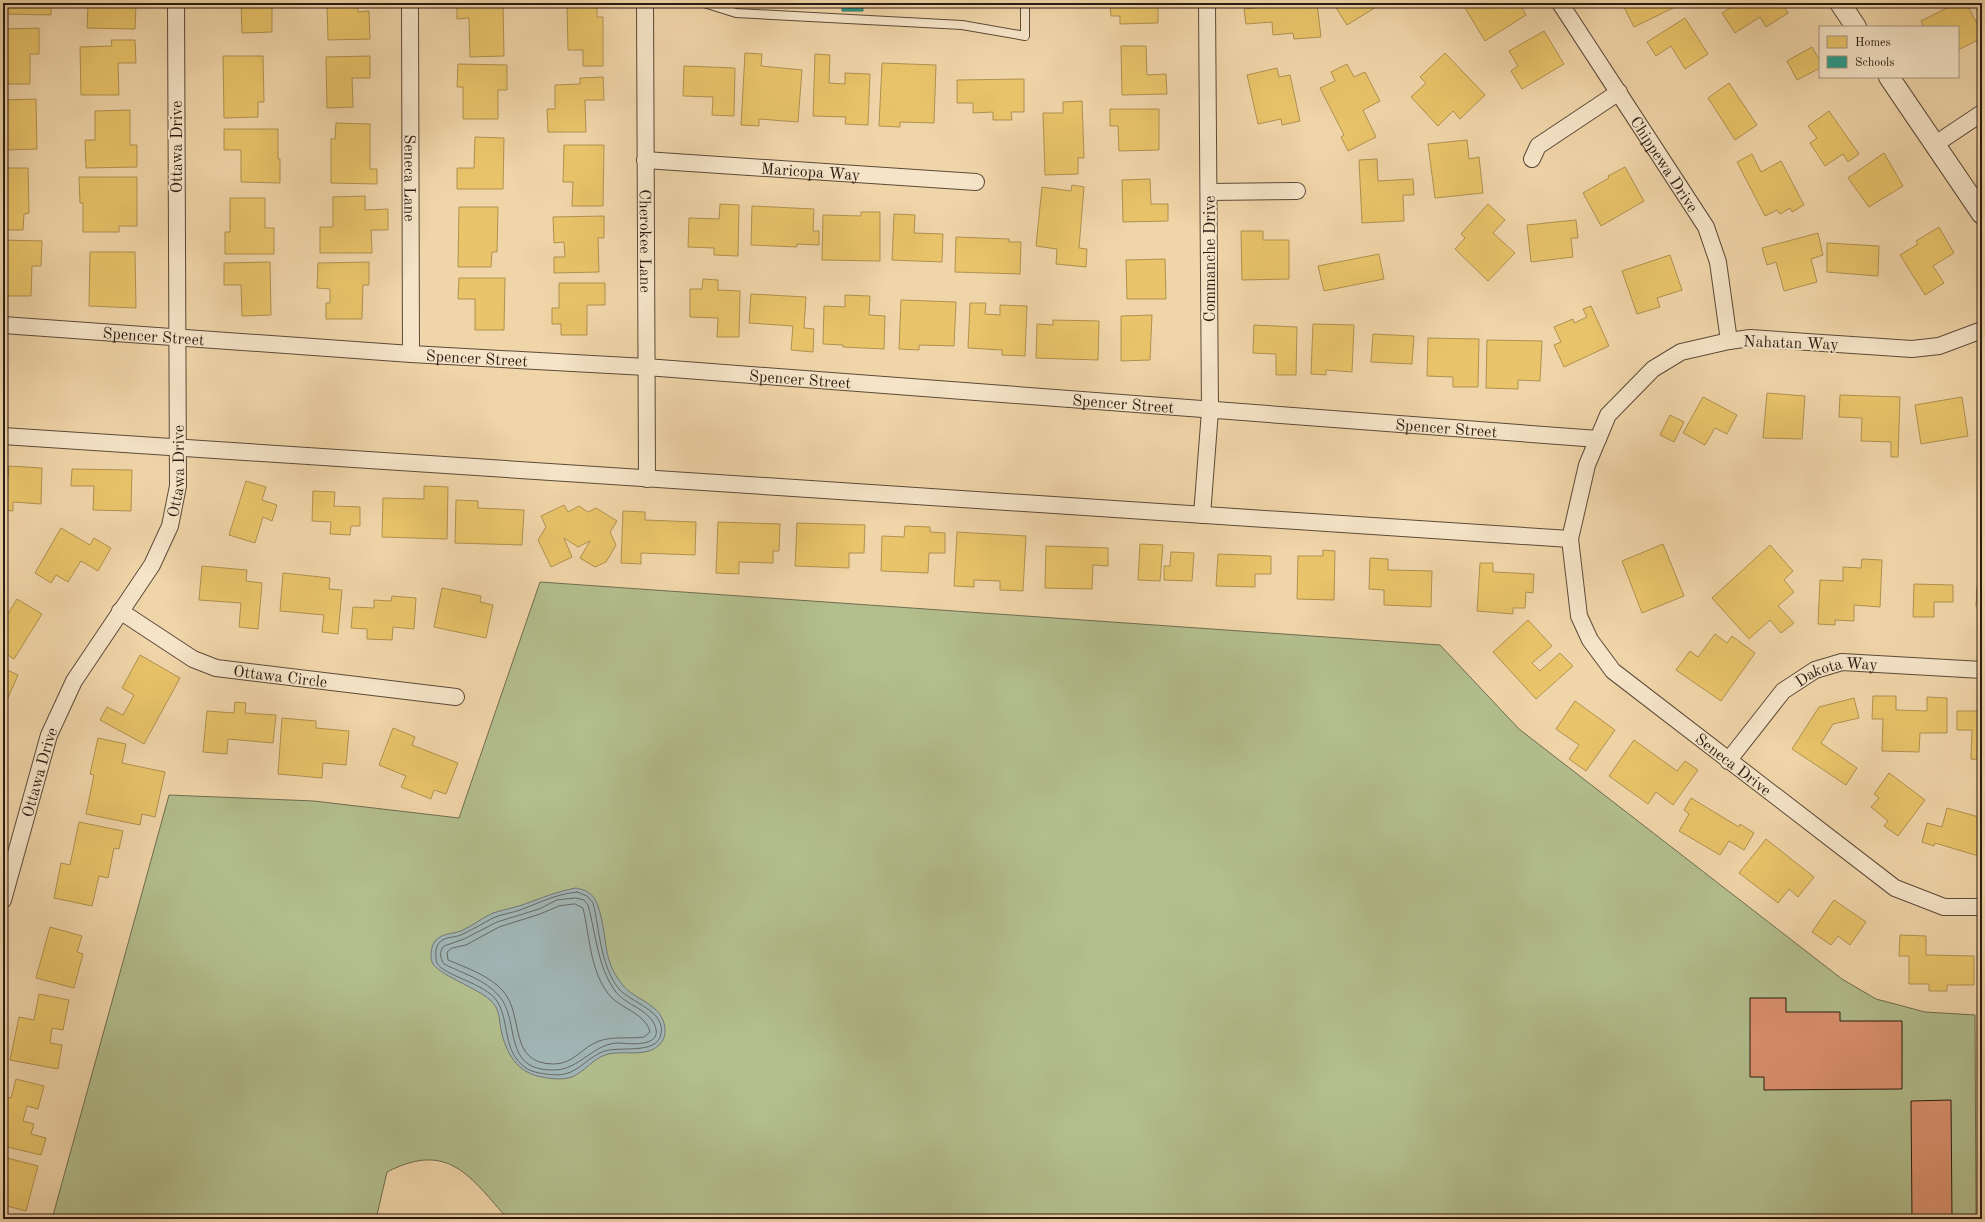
<svg xmlns="http://www.w3.org/2000/svg" width="1985" height="1222" font-family="'Old Standard TT',serif">
<style>
.green{fill:#b3be8d;stroke:#6f6c50}
.water{fill:#a1b5b5;stroke:#727774}
.homes{fill:#e9c46a;stroke:#b09150}
.schools{fill:#2a9d8f;stroke:#2a766a}
.lines{fill:none;stroke-linecap:round;stroke-linejoin:round}
.shore{stroke:#666864;stroke-width:1}
.building{fill:#dc9370;stroke:#2b1b12}
.service-casing{stroke:#5c4a38;stroke-width:10}
.minor-casing{stroke:#5c4a38;stroke-width:18}
.tertiary-casing{stroke:#5c4a38;stroke-width:22}
.service{stroke:#f5e4c7;stroke-width:8}
.minor{stroke:#f5e4c7;stroke-width:16}
.tertiary{stroke:#f5e4c7;stroke-width:20}
.labels{text-anchor:middle;stroke-width:4;stroke-linejoin:round;paint-order:stroke}
.street-label{font-size:16px;fill:#2b1b12;stroke:#f5e4c7}
</style>
<rect width="100%" height="100%" fill="#f0d5a9"/>
<filter id="stains"><feTurbulence type="fractalNoise" baseFrequency=".005" numOctaves="4"/><feColorMatrix values="0 0 0 0 .2 0 0 0 0 .09 0 0 0 0 .02 0 0 0 .5 -.17"/></filter>
<radialGradient id="worn" r=".72"><stop offset=".6" stop-color="#630" stop-opacity="0"/><stop offset="1" stop-color="#630" stop-opacity=".3"/></radialGradient>
<path class="green" d="M540 582 1440 645 1519 729 1842 979 1876 999 1925 1012 1975 1015 1976 1219H508C470 1177 449 1140 387 1172L376 1219H52L169 795 314 801 459 818Z"/>
<path class="water" d="M576 888C580 889 586 890 589 893 602 900 604 938 607 952 609 962 613 972 619 980 628 995 643 998 655 1009 665 1017 669 1035 660 1044 646 1059 622 1049 605 1055 593 1059 584 1072 572 1077 563 1080 551 1079 542 1077 517 1073 506 1053 501 1030 499 1019 500 1008 490 1000 478 988 436 974 432 962 430 956 431 945 436 940 443 933 453 934 461 931 472 926 482 918 493 913 502 910 513 908 522 905 542 898 555 892 576 888Z"/>
<g class="homes">
<path d="M5 3H51V15L5 14Z"/>
<path d="M93 3 136 5 135 29 87 28 88 5H93Z"/>
<path d="M241 3H272V32L242 33Z"/>
<path d="M327 3H358V12L369 11 370 39 328 40Z"/>
<path d="M457 3H503L504 56 470 57 469 18 457 19Z"/>
<path d="M1110 3H1141V7L1158 6V23L1120 24V16H1111Z"/>
<path d="M1254 3H1317L1321 37 1294 39 1293 33 1273 35 1272 22 1246 24 1244 9 1255 8Z"/>
<path d="M1333 3H1380L1381 4 1347 25Z"/>
<path d="M1462 3H1519L1526 15 1485 41Z"/>
<path d="M1622 3H1670L1673 8 1634 27Z"/>
<path d="M1738 3H1782L1788 13 1766 27 1760 17 1735 33 1722 13Z"/>
<path d="M1957 3H1966L1982 33V38L1958 50V27H1924L1921 21Z"/>
<path d="M567 5H597V17H603V66H583V50H568Z"/>
<path d="M1685 18 1708 54 1685 69 1671 46 1656 56 1647 42Z"/>
<path d="M39 28V54H30V84H3V29Z"/>
<path d="M1544 31 1564 64 1522 89 1511 71 1518 66 1509 51Z"/>
<path d="M111 40H135L136 63H118L119 95H81L80 47 112 46Z"/>
<path d="M1121 46H1146L1147 75 1166 74 1167 94 1122 95Z"/>
<path d="M1812 47 1820 61V68L1797 80 1787 61Z"/>
<path d="M745 53 762 54 761 66 802 70 798 122 759 119V126L741 125Z"/>
<path d="M1445 53 1485 95 1460 119 1453 111 1438 126 1411 97 1426 83 1420 77Z"/>
<path d="M815 54 830 55 829 83 845 84V73L870 74 868 125 845 124 846 117 813 116Z"/>
<path d="M223 56H263L264 102H258V117L224 118Z"/>
<path d="M370 56V78H352L353 107 327 108 326 57Z"/>
<path d="M882 63 936 65 934 123 900 122V127L879 126Z"/>
<path d="M458 64 507 65V90H498V119H463V87H457Z"/>
<path d="M1347 64 1354 77 1365 72 1380 101 1363 110 1376 137 1348 151 1341 137 1344 135 1320 88 1335 81 1331 72Z"/>
<path d="M684 66 735 68 734 116 712 115 713 97 683 96Z"/>
<path d="M1277 68 1279 77 1290 75 1300 121 1282 125 1281 119 1258 124 1247 75Z"/>
<path d="M603 77 604 100H585L586 132H548L547 109H555V85L580 84V78Z"/>
<path d="M1024 79V112H1011L1012 120H993V112L973 113V103H957V80Z"/>
<path d="M1729 83 1757 125 1735 140 1708 98Z"/>
<path d="M36 99 37 149 7 150 6 118H3V100Z"/>
<path d="M1082 101 1084 158H1078V174L1045 175 1043 113H1063V102Z"/>
<path d="M1110 109H1159V150L1119 151 1118 126H1110Z"/>
<path d="M130 110V145H137V167L86 168 85 140H95V111Z"/>
<path d="M1829 111 1859 154 1848 162 1843 154 1825 166 1810 143 1817 138 1808 126Z"/>
<path d="M336 123 370 124V169H377V184L331 183V139H335Z"/>
<path d="M224 129H278V159H280V183L241 182V150H224Z"/>
<path d="M475 137 504 138 503 189H457V168H474Z"/>
<path d="M1467 140 1469 159 1479 157 1483 193 1435 198 1428 144Z"/>
<path d="M564 145H604L603 206H572L573 182H563Z"/>
<path d="M1884 153 1903 186 1869 207 1848 178Z"/>
<path d="M1752 154 1761 172 1781 161 1804 205 1792 212 1790 208 1780 214 1777 210 1765 216 1737 162Z"/>
<path d="M1377 159 1378 181 1413 179 1414 195H1403L1404 221 1362 223 1359 160Z"/>
<path d="M1625 167 1644 201 1601 226 1583 193 1609 178 1608 176Z"/>
<path d="M3 168H28L29 213 24 214 23 230H3Z"/>
<path d="M79 177H137V226H119V232H83V203H80Z"/>
<path d="M1150 179 1151 204H1168V221L1123 222 1122 180Z"/>
<path d="M1072 185 1084 187 1079 248 1087 249 1086 267 1056 264 1057 249 1036 246 1042 187 1071 191Z"/>
<path d="M365 196V210L388 209V230H371L372 253H320V227H333V197Z"/>
<path d="M230 198H265V228H274V254H225V232H230Z"/>
<path d="M720 204 739 205 738 256 714 255V248L688 247 689 218 719 219Z"/>
<path d="M1488 204 1505 220 1493 233 1515 253 1488 281 1455 249 1465 238 1461 234Z"/>
<path d="M752 206 814 209 813 231H819V245L797 244V247L751 245Z"/>
<path d="M459 207H498L497 252H492L491 267H458Z"/>
<path d="M861 212H880V261L822 260 823 215 861 216Z"/>
<path d="M894 214 915 215 914 233 943 234 942 262 892 260Z"/>
<path d="M604 216V238H598L599 272 554 273V257H565L564 242 554 243 553 217Z"/>
<path d="M1576 220 1578 238H1571L1573 257 1531 262 1527 225Z"/>
<path d="M1939 227 1954 253 1933 266 1944 283 1925 295 1900 255 1918 244 1916 241Z"/>
<path d="M1241 231H1263V240H1289V279L1242 280Z"/>
<path d="M1818 233 1823 255 1811 259 1817 282 1784 291 1776 262 1767 265 1762 248Z"/>
<path d="M956 237 1009 239V242H1021L1020 274 955 272Z"/>
<path d="M3 240 42 241 41 266H32L31 296H3Z"/>
<path d="M1827 243 1879 246 1878 276 1827 272Z"/>
<path d="M90 252H135L136 308 89 306Z"/>
<path d="M1379 254 1384 279 1324 291 1318 266Z"/>
<path d="M1670 255 1682 290 1657 298 1660 307 1637 314 1622 271Z"/>
<path d="M1165 259 1166 299H1127L1126 260Z"/>
<path d="M270 262 271 315 242 316 241 285H224V263Z"/>
<path d="M369 262V285H363L362 319H326V303H330V289L317 288 318 263Z"/>
<path d="M459 278H505L504 330H475V299H458Z"/>
<path d="M703 279 718 280V290L740 291 739 337H717L718 318 690 317V289H702Z"/>
<path d="M559 283H605V305H587V335H561V324H552V308H559Z"/>
<path d="M751 294 806 297 804 328 814 329 813 352 791 350 793 326 749 323Z"/>
<path d="M845 295 870 296 869 315 885 316 884 349 843 347V345L823 344 824 306 845 307Z"/>
<path d="M901 300 956 302 954 346 919 345V350L899 349Z"/>
<path d="M970 303H986L985 314 1000 315V305L1027 306 1025 356 1002 355V350L968 348Z"/>
<path d="M1591 306 1609 346 1564 367 1554 345 1561 342 1554 327 1573 319 1574 323 1587 317 1583 309Z"/>
<path d="M1152 315 1150 360 1121 361V316Z"/>
<path d="M1053 320 1099 321 1098 360 1036 358 1037 324 1053 325Z"/>
<path d="M1313 324 1354 325 1352 372 1326 370V375L1311 374Z"/>
<path d="M1254 325 1297 327 1296 375H1276V354L1253 353Z"/>
<path d="M1373 334 1414 336 1412 364 1371 362Z"/>
<path d="M1428 338 1479 339 1478 387H1453V377L1427 376Z"/>
<path d="M1487 340 1542 341 1540 381 1518 380V389L1486 388Z"/>
<path d="M1767 393 1805 396 1802 439 1763 438Z"/>
<path d="M1840 395 1900 397 1898 457H1891V442L1861 441 1862 418 1839 417Z"/>
<path d="M1703 397 1737 415 1727 434 1715 428 1705 445 1683 433Z"/>
<path d="M1962 397 1968 436 1921 444 1915 405Z"/>
<path d="M1670 415 1684 422 1674 442 1660 435Z"/>
<path d="M9 466 42 468 41 504 13 502V511L3 510V478H8Z"/>
<path d="M72 469 132 470 131 511 93 510 94 486H71Z"/>
<path d="M246 481 266 487 262 500 277 505 272 521 263 517 255 543 229 535Z"/>
<path d="M424 486 448 487 447 539 382 537 383 498 424 499Z"/>
<path d="M313 491 335 492 334 506 360 507V526H351L350 535 330 534 331 522 312 521Z"/>
<path d="M456 500 478 501V508L524 510 522 545 455 543Z"/>
<path d="M564 505 568 512 579 506 588 512 596 508 617 521 610 532 616 545 606 562 595 567 580 558 590 541 578 547 564 538 572 557 551 567 538 540 546 527 541 516Z"/>
<path d="M623 511 645 512V520L696 522 695 555 641 553V564L621 563Z"/>
<path d="M718 522 780 524 779 551H773V563L739 562V574L716 573Z"/>
<path d="M797 523 865 525 864 553H849V568L795 566Z"/>
<path d="M905 526 930 527V532L945 533V553H929L928 573 881 571 882 536 904 537Z"/>
<path d="M61 528 90 545 94 538 111 548 98 571 81 561 68 582 56 575 51 583 35 573Z"/>
<path d="M957 532 1026 536 1023 591 1000 590V581L974 580V587L954 586Z"/>
<path d="M1140 544 1163 545 1160 581 1138 580Z"/>
<path d="M1663 544 1684 596 1642 613 1622 561Z"/>
<path d="M1770 545 1793 571 1784 580 1794 592 1778 606 1794 623 1781 633 1770 620 1749 639 1712 598Z"/>
<path d="M1046 546 1108 548V566L1093 565 1092 589 1045 588Z"/>
<path d="M1323 550 1335 551 1334 600 1297 599 1298 556H1323Z"/>
<path d="M1171 552 1194 553 1192 581 1164 580V566H1170Z"/>
<path d="M1218 554 1271 556V574H1255V587L1216 586Z"/>
<path d="M1370 558 1388 559V570L1432 571 1431 607 1384 605V590L1369 589Z"/>
<path d="M1862 559 1882 560 1880 607 1854 605V621L1835 620V625L1818 624 1820 580 1843 581V567L1861 568Z"/>
<path d="M1480 563H1493V572L1534 574 1533 593 1526 592 1525 608H1513V614L1477 611Z"/>
<path d="M202 566 247 570 246 581 262 583 258 629 239 627 241 603 199 600Z"/>
<path d="M283 573 330 578 329 589 342 590 338 634 322 632 324 615 280 611Z"/>
<path d="M1914 584 1953 585V602H1934V617H1913Z"/>
<path d="M1977 587 1982 588V606H1976Z"/>
<path d="M442 588 481 596 480 602 493 605 486 638 434 627Z"/>
<path d="M392 596 416 598 414 629 393 627 392 640 367 639V629L351 628 353 607 374 608V600L391 601Z"/>
<path d="M17 599 42 614 14 659 3 652V622Z"/>
<path d="M1528 620 1552 646 1532 663 1540 671 1560 653 1573 666 1536 699 1493 652Z"/>
<path d="M1715 634 1727 643 1732 636 1755 653 1721 701 1676 670 1690 651 1698 657Z"/>
<path d="M140 655 180 678 144 744 100 720 107 707 123 715 134 695 122 688Z"/>
<path d="M3 668 18 675 4 707 3 706Z"/>
<path d="M1873 696H1896V710L1927 711V697L1947 698V733H1920L1919 752 1882 751 1883 719H1872Z"/>
<path d="M1854 698 1859 718 1833 724 1821 743 1857 768 1846 785 1792 749 1819 707Z"/>
<path d="M1575 701 1615 730 1586 771 1569 759 1579 745 1556 729Z"/>
<path d="M235 702 246 703 245 713 276 715 273 743 228 739 227 754 203 752 207 711 234 713Z"/>
<path d="M1957 711H1982V760L1971 759 1972 730H1957Z"/>
<path d="M282 718 316 721V728L349 731 346 765 323 763 322 778 278 774Z"/>
<path d="M393 728 415 737 412 745 458 763 446 794 434 790 431 799 401 787 406 776 379 765Z"/>
<path d="M98 738 126 744 122 763 165 772 155 817 142 814 140 825 86 814 94 775 90 774Z"/>
<path d="M1634 740 1677 771 1685 761 1698 770 1673 805 1656 792 1648 804 1609 776Z"/>
<path d="M1889 773 1925 800 1898 836 1884 826 1888 821 1871 807 1879 798 1874 794Z"/>
<path d="M1691 798 1739 827 1740 824 1754 833 1744 850 1729 841 1720 855 1679 831 1689 814 1684 810Z"/>
<path d="M1947 808 1982 818V857L1935 843 1934 846 1922 842 1927 823 1942 827Z"/>
<path d="M79 822 123 831 119 849 114 848 108 878 99 876 92 906 54 898 61 863 70 865Z"/>
<path d="M1766 839 1814 877 1798 897 1789 889 1778 903 1739 873Z"/>
<path d="M1834 900 1866 922 1850 945 1838 936 1831 945 1812 932Z"/>
<path d="M50 927 82 936 77 952 83 954 74 988 36 978Z"/>
<path d="M1900 935 1926 936V955L1974 956V985H1947V991H1929V984H1909V956H1899Z"/>
<path d="M39 994 69 1000 63 1030 52 1028 50 1043 62 1045 58 1069 10 1060 19 1017 34 1020Z"/>
<path d="M16 1079 44 1086 38 1109 27 1106 23 1121 34 1124 31 1134 46 1138 41 1155 3 1146V1096L11 1098Z"/>
<path d="M3 1157 38 1166 26 1211 3 1205Z"/>
</g>
<g class="schools">
<path d="M842 3H884V5H863V11H842Z"/>
<path d="M904 3H924L925 5H904Z"/>
</g>
<g class="lines">
<g class="shore">
<path d="M577 892 587 896 593 903C600 931 600 965 619 989 630 1002 666 1011 661 1034 657 1056 617 1045 602 1052 580 1062 576 1079 546 1074 539 1073 532 1072 526 1068 502 1052 510 1021 497 1001 485 983 444 976 437 963 435 957 435 946 440 942 446 936 456 938 463 934 474 929 483 923 493 918 502 914 512 913 520 910 539 903 556 894 577 892Z"/>
<path d="M576 898 584 900 588 905C596 934 597 965 615 991 626 1006 651 1009 656 1029 660 1047 629 1044 620 1043 594 1042 580 1070 554 1070 501 1071 521 1021 499 996 486 980 462 973 444 964 440 959 439 951 444 946L464 939 497 922 539 909 557 900Z"/>
<path d="M575 904 583 908C590 937 590 975 612 998 624 1009 646 1015 650 1032L644 1037C629 1039 614 1036 599 1041 582 1047 574 1064 554 1064 507 1064 525 1016 503 991 490 976 467 968 448 960L447 952 452 948 466 945 499 927 540 914 559 906Z"/>
</g>
</g>
<g class="building">
<path d="M1750 998H1786V1012H1840V1021H1902V1089L1764 1090V1077H1750Z"/>
<path d="M1951 1100 1952 1219H1912L1911 1101Z"/>
</g>
<g class="lines">
<g class="service-casing">
<g id="service">
<path d="M704 3 736 13 962 25 1025 36V3"/>
<path d="M1982 1041V1115"/>
</g>
</g>
<g class="minor-casing">
<g id="minor">
<path id="s1" d="M410 3 411 354"/>
<path id="s2" d="M645 3 647 479"/>
<path id="s3" d="M1560 3 1706 227 1718 262 1729 341"/>
<path d="M1934 145 1982 113"/>
<path d="M1532 159 1538 146 1619 92"/>
<path id="s4" d="M645 160 976 182"/>
<path d="M1209 192 1297 191"/>
<path id="s5" d="M3 325 411 354 646 367 1598 439"/>
<path id="s6" d="M1982 330 1939 346 1912 349 1750 338 1729 341 1681 352 1653 369 1608 415 1587 465 1570 539 1579 616 1590 640 1613 671 1895 888 1944 907H1982"/>
<path d="M3 436 1570 539"/>
<path d="M1202 515 1210 411 1207 3"/>
<path id="s7" d="M120 611 193 659 216 668 456 697"/>
<path id="s8" d="M1728 761 1783 691 1815 670 1842 662 1982 670"/>
<path id="s9" d="M3 900 49 735 74 681 152 565 170 526 178 486 176 3"/>
</g>
</g>
<g class="tertiary-casing">
<g id="tertiary">
<path d="M1840 3 1856 27"/>
<path d="M1889 77 1982 214"/>
</g>
</g>
<use href="#service" class="service"/>
<use href="#minor" class="minor"/>
<use href="#tertiary" class="tertiary"/>
</g>
<g class="labels">
<g class="street-label">
<text transform="translate(176 147) rotate(-90)" y="6">Ottawa Drive</text>
<text dy="6" stroke="none"><textPath href="#s3" startOffset="192">Chippewa Drive</textPath></text>
<text dy="6" stroke="none"><textPath href="#s4" startOffset="166">Maricopa Way</textPath></text>
<text dy="6" stroke="none"><textPath href="#s1" startOffset="175">Seneca Lane</textPath></text>
<text dy="6" stroke="none"><textPath href="#s2" startOffset="238">Cherokee Lane</textPath></text>
<text transform="translate(1209 259) rotate(-90)" y="6">Commanche Drive</text>
<text dy="6" stroke="none"><textPath href="#s5" startOffset="151">Spencer Street</textPath></text>
<text transform="translate(1791 342) rotate(2)" y="6">Nahatan Way</text>
<text dy="6" stroke="none"><textPath href="#s5" startOffset="475">Spencer Street</textPath></text>
<text dy="6" stroke="none"><textPath href="#s5" startOffset="799">Spencer Street</textPath></text>
<text dy="6" stroke="none"><textPath href="#s5" startOffset="1123">Spencer Street</textPath></text>
<text dy="6" stroke="none"><textPath href="#s5" startOffset="1447">Spencer Street</textPath></text>
<text dy="6" stroke="none"><textPath href="#s9" startOffset="469">Ottawa Drive</textPath></text>
<text dy="6" stroke="none"><textPath href="#s7" startOffset="177">Ottawa Circle</textPath></text>
<text dy="6" stroke="none"><textPath href="#s8" startOffset="148">Dakota Way</textPath></text>
<text dy="6" stroke="none"><textPath href="#s6" startOffset="828">Seneca Drive</textPath></text>
<text dy="6" stroke="none"><textPath href="#s9" startOffset="133">Ottawa Drive</textPath></text>
</g>
</g>
<rect width="1985" height="1222" fill="none" stroke="#f0d5a9" stroke-width="16"/>
<rect x="4" y="4" width="1977" height="1214" fill="none" stroke="#2b1b12" stroke-width="2"/>
<rect x="8" y="8" width="1969" height="1206" fill="none" stroke="#2b1b12"/>
<rect x="1819" y="26" width="140" height="52" fill="#f5e4c7" stroke="#a4947f"/>
<rect x="1827" y="36" width="20" height="12" fill="#e9c46a" stroke="#a4947f"/>
<text x="1855" y="46" font-size="12" fill="#2b1b12">Homes</text>
<rect x="1827" y="56" width="20" height="12" fill="#2a9d8f" stroke="#a4947f"/>
<text x="1855" y="66" font-size="12" fill="#2b1b12">Schools</text>
<rect width="100%" height="100%" filter="url(#stains)"/>
<rect width="100%" height="100%" fill="url(#worn)"/>
</svg>
